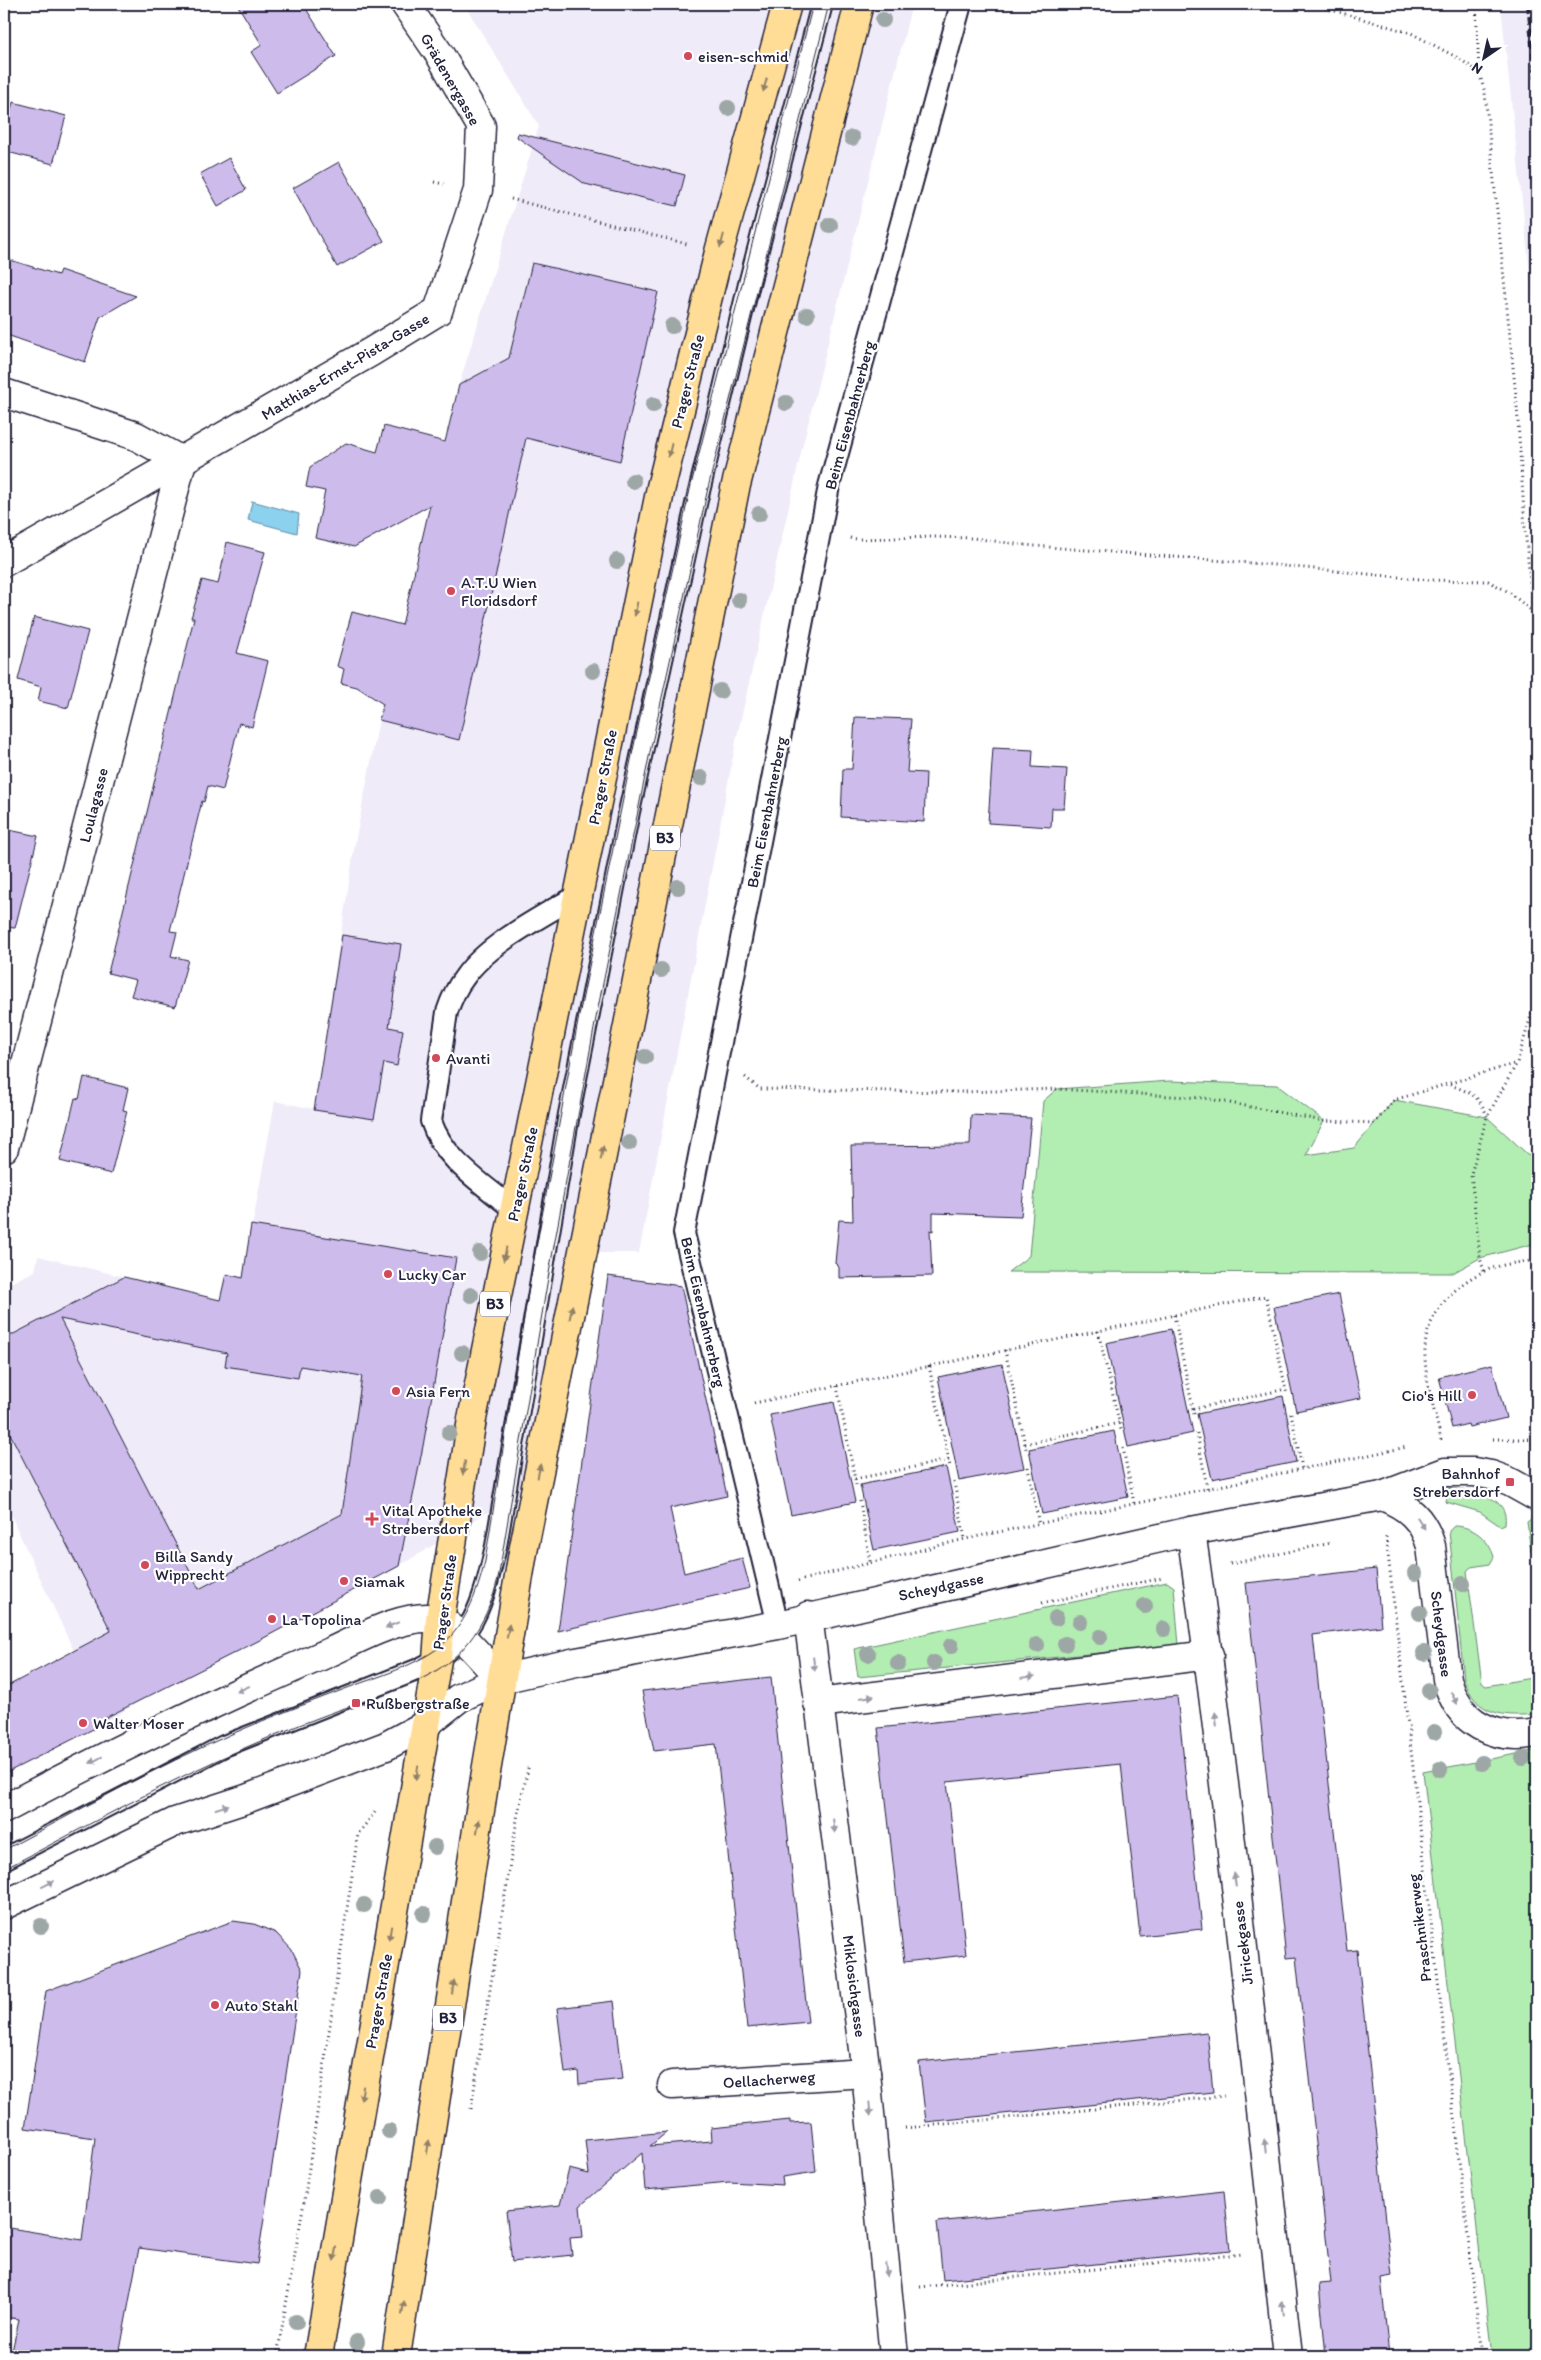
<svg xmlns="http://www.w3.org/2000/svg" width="1541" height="2360" font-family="Itim,sans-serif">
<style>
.built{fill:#f0ebf9}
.green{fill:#b2edb1;stroke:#6a8876}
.water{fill:#8cd1ee;stroke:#628ba6}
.building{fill:#cdbbec;stroke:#22223b;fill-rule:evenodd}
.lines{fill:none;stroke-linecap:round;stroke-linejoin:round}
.lane-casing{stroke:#22223b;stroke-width:24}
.street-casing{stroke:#22223b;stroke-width:31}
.secondary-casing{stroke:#22223b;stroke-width:31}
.primary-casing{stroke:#22223b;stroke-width:31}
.path{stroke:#22223b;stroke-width:3;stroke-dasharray:1 4;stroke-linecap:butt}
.lane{stroke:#fff;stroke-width:20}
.street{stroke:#fff;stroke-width:28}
.secondary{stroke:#fff;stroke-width:28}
.primary{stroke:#ffdd96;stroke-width:28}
.tram{stroke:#22223b;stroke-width:1}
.rail{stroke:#22223b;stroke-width:4;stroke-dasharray:8 4;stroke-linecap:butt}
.tree{fill:#9da7a6}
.oneway{fill:#908068}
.oneway2{fill:#9c9ca7}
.poi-dot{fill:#d1495b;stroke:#fff;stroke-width:2}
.labels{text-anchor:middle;stroke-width:4.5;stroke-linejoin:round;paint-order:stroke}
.shield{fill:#fff;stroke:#646476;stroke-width:1}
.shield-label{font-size:15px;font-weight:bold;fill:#22223b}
.poi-label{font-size:16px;fill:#22223b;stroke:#fff;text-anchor:start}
.street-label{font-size:16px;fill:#22223b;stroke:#fff}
</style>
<rect width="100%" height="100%" fill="#fff"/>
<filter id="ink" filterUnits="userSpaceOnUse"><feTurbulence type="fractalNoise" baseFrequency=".02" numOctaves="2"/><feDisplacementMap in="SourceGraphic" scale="10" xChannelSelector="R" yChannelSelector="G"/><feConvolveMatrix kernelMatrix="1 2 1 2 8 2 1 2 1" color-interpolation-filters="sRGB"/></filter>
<g filter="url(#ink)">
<g class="built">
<path d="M464 4H912L803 444 736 741 639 1253H567L521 1492 399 1566 260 1640 145 1697 107 1722 4 1501V1286L35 1271 38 1256 220 1300 225 1274 243 1277 275 1101 314 1109 355 843 379 720 459 385 539 126Z"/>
<path d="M1501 4H1537V340L1501 6Z"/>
</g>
<g class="green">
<path d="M1170 1081 1277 1085 1324 1121 1306 1155 1354 1148 1394 1100 1487 1117 1537 1163V1243L1480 1258 1453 1273 1008 1272 1029 1256 1043 1101 1057 1089Z"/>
<path d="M1448 1488C1468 1491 1510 1494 1505 1524L1500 1526 1480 1512 1446 1502Z"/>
<path d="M1534 1517 1537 1519 1536 1555 1531 1552 1527 1522Z"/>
<path d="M1454 1526C1473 1526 1489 1539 1494 1557L1490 1564 1471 1567 1467 1571 1482 1683 1486 1686 1537 1677V1714C1504 1717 1476 1716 1464 1679L1449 1531Z"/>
<path d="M1167 1582 1174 1587 1179 1645 858 1677 854 1649Z"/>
<path d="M1537 1750V2356H1492L1423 1772Z"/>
</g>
<path class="water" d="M252 501 299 514 297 533 248 520Z"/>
<g class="building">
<path d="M237 4H303L336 56 277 93 251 52 262 45Z"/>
<path d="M13 102 66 116 53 164 4 151V112L10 113Z"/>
<path d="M518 133 685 175 677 206 585 184 517 137Z"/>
<path d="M229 158 246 190 218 206 200 174Z"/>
<path d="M339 162 384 241 337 267 293 188Z"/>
<path d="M4 258 58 275 60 270 136 296 100 317 85 362 4 334Z"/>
<path d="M532 263 658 292 620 461 526 438 459 740 379 720 383 704 357 687 341 683 344 669 337 666 352 612 402 625 430 505 354 547 315 538 325 491 306 487 310 467 346 443 377 452 384 426 445 442 459 385 509 358Z"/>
<path d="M227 542 265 552 237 653 268 661 252 727 239 723 223 790 208 786 204 802 202 801 170 931 177 932 171 956 188 960 175 1007 131 996 136 980 108 973 194 618H191L202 580 218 584Z"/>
<path d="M34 617 88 631 68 708 38 701 41 687 18 680Z"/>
<path d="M855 717 911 719 907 772 926 773 924 822 841 817 843 769H852Z"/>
<path d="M993 748 1033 750 1032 767 1067 769 1064 808H1052L1051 827 988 823Z"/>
<path d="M4 829 38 836 15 928 4 927Z"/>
<path d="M342 935 401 944 389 1027 403 1030 397 1066 384 1063 374 1119 314 1110Z"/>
<path d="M84 1077 128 1088 123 1110 127 1111 111 1174 60 1161 75 1098 79 1099Z"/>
<path d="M971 1115 1031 1118 1021 1216 933 1213V1231L930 1230 932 1276 839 1278V1267L835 1263 839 1220 853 1221 851 1146 970 1145Z"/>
<path d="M251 1225 456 1258 423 1446 399 1566 260 1640 105 1718 107 1722 4 1774V1688L111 1631 4 1422V1339L124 1277 220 1300 226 1274 243 1278ZM60 1319 227 1353 225 1366 298 1378 300 1366 362 1376 342 1514 199 1589Z"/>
<path d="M608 1276 681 1286 727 1496 670 1508 684 1573 742 1558 750 1588 558 1631Z"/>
<path d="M1339 1294 1361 1398 1296 1411 1274 1307Z"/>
<path d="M1171 1329 1193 1433 1128 1447 1106 1343Z"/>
<path d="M1002 1364 1024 1468 959 1481 938 1377Z"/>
<path d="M1492 1364 1506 1418 1469 1427 1468 1424 1452 1428 1439 1377Z"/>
<path d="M1283 1396 1296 1462 1212 1479 1197 1414Z"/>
<path d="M834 1402 855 1502 791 1515 770 1415Z"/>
<path d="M1114 1431 1128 1497 1042 1514 1029 1449Z"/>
<path d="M946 1467 960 1532 874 1550 860 1485Z"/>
<path d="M1376 1569 1381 1626 1313 1635 1347 1951 1357 1950 1392 2276 1381 2278 1389 2356H1326L1319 2284 1331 2283 1296 1957 1286 1958 1246 1583Z"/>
<path d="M771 1677 808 2022 747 2028 716 1744 654 1751 642 1691Z"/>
<path d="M1177 1696 1202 1929 1140 1936 1121 1764 947 1782 966 1955 904 1962 878 1728Z"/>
<path d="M233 1921 254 1924 276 1933 292 1950 302 1970 257 2264 139 2248 119 2356H11L19 2319 4 2317V2227L82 2240 95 2138 25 2128 46 1991Z"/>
<path d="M614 2001 623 2079 579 2084 578 2071 565 2073 557 2008Z"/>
<path d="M1207 2032 1213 2092 926 2122 919 2062Z"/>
<path d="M790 2120V2123L811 2122 816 2172 782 2177 783 2185 729 2182 645 2190 642 2153 580 2206 583 2237 570 2238 572 2255 512 2262 506 2211 560 2205 569 2169 589 2174 585 2140 667 2132 650 2146 712 2141 711 2128Z"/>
<path d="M1224 2191 1230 2250 943 2280 937 2222Z"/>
</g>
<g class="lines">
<g class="lane-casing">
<g id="lane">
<path d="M514 1210C484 1184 444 1161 431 1121L447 1012C451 1000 456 988 464 978 487 944 543 916 578 895"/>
<path d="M778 1625 684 1233 829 486 961 4"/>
<path d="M4 1859 224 1746 419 1669C475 1641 483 1603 496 1546L569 1114 629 812 696 504 749 284 822 4"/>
</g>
</g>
<g class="street-casing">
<g id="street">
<path d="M4 393 136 436 182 461 4 1148"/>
<path d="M4 562 371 352 438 311 478 190 481 126 440 55 405 4"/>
<path d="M1382 1496C1408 1506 1423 1519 1431 1546L1447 1679C1458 1724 1494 1741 1537 1733"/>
<path d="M1191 1531C1230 1805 1257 2081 1288 2356"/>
<path d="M808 1616 866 2073 894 2356"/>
<path d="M501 1679 576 1662 778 1625 1191 1531 1382 1496 1445 1472H1474L1491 1475 1510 1482 1537 1497"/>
<path d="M818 1703 1209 1655"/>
<path d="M672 2085 866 2073"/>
</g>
</g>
<g class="secondary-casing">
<path id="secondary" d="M4 1809C108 1754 212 1702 321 1656 354 1642 402 1612 438 1619 451 1622 490 1668 501 1679L459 1698 425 1725 386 1746 246 1799 175 1822 4 1905"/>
</g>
<g class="primary-casing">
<g id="primary">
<path d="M318 2356 437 1660 440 1619 472 1419 661 487 719 252 787 4"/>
<path d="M396 2356 485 1778 523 1552 735 489 859 4"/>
</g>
</g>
<g class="path">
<path d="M1311 4 1411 33 1458 58 1479 72 1485 93 1517 406 1525 528 1537 657"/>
<path d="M1476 4 1479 72"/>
<path d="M434 182 444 184"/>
<path d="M511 199 687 244"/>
<path d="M850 538 857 539 931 537 973 538 1023 545 1263 564 1430 580 1488 581 1509 592 1532 611"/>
<path d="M745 1077 760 1089 962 1092 1057 1089 1204 1098 1324 1121 1375 1123 1394 1100 1517 1063"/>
<path d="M1450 1085C1470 1092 1480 1096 1487 1116"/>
<path d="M1484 1271 1480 1258 1471 1174 1487 1117 1517 1063 1536 999 1537 975"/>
<path d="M1174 1315 1194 1414"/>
<path d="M1098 1331 1121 1430"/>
<path d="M1005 1350 1026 1449"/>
<path d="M929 1366 950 1466"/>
<path d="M837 1386 856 1485"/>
<path d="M754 1403 1266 1296 1287 1395"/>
<path d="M1193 1409 1286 1389"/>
<path d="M1291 1413 1302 1468"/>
<path d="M1197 1433 1207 1488"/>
<path d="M1493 1439H1537"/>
<path d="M1441 1440C1435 1411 1424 1379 1425 1349 1426 1311 1461 1277 1496 1267 1509 1263 1524 1262 1537 1260"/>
<path d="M1025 1444 1119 1423"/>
<path d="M1123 1448 1134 1503"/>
<path d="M1028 1467 1039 1525"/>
<path d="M855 1479 949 1460"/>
<path d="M954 1482 965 1539"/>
<path d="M860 1501 870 1562"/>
<path d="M1386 1537 1482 2356"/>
<path d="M1230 1564 1331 1543"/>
<path d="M798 1581 965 1539 1407 1447"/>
<path d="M1042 1603 1163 1578"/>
<path d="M471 2109 518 1813 529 1764"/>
<path d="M905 2128 1224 2096"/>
<path d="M920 2287 1242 2254"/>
<path d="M277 2356 304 2202 358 1834 375 1812"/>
</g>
<use href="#lane" class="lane"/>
<use href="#street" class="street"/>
<use href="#secondary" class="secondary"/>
<use href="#primary" class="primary"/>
<g class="tram">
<path d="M4 1850C80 1810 155 1767 234 1733 272 1716 311 1702 350 1687 380 1676 411 1667 437 1649 465 1628 477 1594 485 1561L530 1281 579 1016 633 750 691 485 813 4"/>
<path d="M4 1869C84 1828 164 1782 247 1747 283 1731 319 1717 356 1704 389 1692 423 1683 451 1660 479 1637 494 1602 500 1568L547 1284 596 1018 650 752 708 488 829 4"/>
</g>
<path class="rail" d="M1528 4 1537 90"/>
</g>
<g class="tree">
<circle cx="883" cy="20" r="8"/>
<circle cx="728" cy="108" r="8"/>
<circle cx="852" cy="138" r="8"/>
<circle cx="830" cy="225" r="8"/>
<circle cx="807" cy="315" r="8"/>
<circle cx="672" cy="326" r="8"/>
<circle cx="786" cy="403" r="8"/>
<circle cx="653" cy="405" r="8"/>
<circle cx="633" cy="481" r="8"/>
<circle cx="759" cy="514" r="8"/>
<circle cx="617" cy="561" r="8"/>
<circle cx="739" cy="600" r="8"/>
<circle cx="593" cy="671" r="8"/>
<circle cx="720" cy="691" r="8"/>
<circle cx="701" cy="778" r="8"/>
<circle cx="678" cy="887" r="8"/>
<circle cx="661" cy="970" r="8"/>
<circle cx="645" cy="1057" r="8"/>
<circle cx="629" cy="1143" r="8"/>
<circle cx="480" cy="1253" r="8"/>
<circle cx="471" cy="1295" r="8"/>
<circle cx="462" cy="1353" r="8"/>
<circle cx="449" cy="1433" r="8"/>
<circle cx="1415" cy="1573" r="8"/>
<circle cx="1463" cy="1584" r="8"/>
<circle cx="1145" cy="1606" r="8"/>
<circle cx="1420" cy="1613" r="8"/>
<circle cx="1056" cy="1618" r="8"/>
<circle cx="1080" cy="1622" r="8"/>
<circle cx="1164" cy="1629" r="8"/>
<circle cx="1100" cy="1637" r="8"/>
<circle cx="1065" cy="1644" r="8"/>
<circle cx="1037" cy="1645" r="8"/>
<circle cx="951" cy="1646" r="8"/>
<circle cx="1424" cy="1653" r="8"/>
<circle cx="868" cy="1654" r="8"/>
<circle cx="898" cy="1663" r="8"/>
<circle cx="934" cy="1663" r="8"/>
<circle cx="1429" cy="1691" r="8"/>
<circle cx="1434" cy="1732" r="8"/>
<circle cx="1523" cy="1758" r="8"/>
<circle cx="1482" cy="1763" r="8"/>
<circle cx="1440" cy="1769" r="8"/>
<circle cx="435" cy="1847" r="8"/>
<circle cx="364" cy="1905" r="8"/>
<circle cx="424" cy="1914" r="8"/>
<circle cx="41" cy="1926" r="8"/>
<circle cx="389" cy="2131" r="8"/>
<circle cx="380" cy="2198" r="8"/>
<circle cx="296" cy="2322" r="8"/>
<circle cx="357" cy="2342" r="8"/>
</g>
<defs><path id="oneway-solid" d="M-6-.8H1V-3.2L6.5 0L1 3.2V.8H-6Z" transform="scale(1.25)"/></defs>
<g class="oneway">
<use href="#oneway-solid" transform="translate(765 85) rotate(105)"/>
<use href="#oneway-solid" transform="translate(722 241) rotate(105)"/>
<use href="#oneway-solid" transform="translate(670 450) rotate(104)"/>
<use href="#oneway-solid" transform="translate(636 609) rotate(101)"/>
<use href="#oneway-solid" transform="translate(602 1153) rotate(-79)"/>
<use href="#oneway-solid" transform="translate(505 1254) rotate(102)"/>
<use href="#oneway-solid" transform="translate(571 1312) rotate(-79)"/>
<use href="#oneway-solid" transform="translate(464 1468) rotate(99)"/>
<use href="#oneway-solid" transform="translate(539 1471) rotate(-79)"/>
<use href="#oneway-solid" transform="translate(508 1631) rotate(-81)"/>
<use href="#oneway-solid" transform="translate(417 1773) rotate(99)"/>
<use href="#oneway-solid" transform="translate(478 1826) rotate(-81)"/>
<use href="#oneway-solid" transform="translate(390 1933) rotate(100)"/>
<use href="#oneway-solid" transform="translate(453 1987) rotate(-81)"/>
<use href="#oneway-solid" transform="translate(362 2093) rotate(100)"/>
<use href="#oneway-solid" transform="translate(428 2147) rotate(-81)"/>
<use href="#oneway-solid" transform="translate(335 2254) rotate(99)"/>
<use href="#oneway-solid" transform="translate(403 2308) rotate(-81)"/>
</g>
<g class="oneway2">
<use href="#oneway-solid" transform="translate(1421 1523) rotate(57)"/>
<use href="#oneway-solid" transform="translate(392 1625) rotate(157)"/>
<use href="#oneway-solid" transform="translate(814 1664) rotate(83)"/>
<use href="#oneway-solid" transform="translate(1028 1677) rotate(-7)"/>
<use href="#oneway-solid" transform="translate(243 1689) rotate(156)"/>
<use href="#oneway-solid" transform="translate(867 1697) rotate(-7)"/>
<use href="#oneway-solid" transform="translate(1454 1698) rotate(61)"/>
<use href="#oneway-solid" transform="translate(1216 1719) rotate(-97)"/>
<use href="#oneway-solid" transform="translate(96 1760) rotate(152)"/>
<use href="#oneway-solid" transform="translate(222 1807) rotate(-18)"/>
<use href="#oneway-solid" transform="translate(834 1826) rotate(83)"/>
<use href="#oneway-solid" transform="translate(1235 1880) rotate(-97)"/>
<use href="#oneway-solid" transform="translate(48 1884) rotate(-26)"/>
<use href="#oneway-solid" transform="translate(870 2109) rotate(84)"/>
<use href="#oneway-solid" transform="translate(1265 2146) rotate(-96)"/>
<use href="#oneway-solid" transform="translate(886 2270) rotate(84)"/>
<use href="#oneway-solid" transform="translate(1283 2308) rotate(-97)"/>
</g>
</g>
<g class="poi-dot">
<circle cx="688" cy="56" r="5"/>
<circle cx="451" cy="591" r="5"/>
<circle cx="436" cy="1058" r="5"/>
<circle cx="388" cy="1274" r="5"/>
<circle cx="396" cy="1391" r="5"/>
<circle cx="1472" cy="1395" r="5"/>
<rect x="1505" y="1477" width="10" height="10" rx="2.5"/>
<path d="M369.5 1511.5h5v5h5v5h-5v5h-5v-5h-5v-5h5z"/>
<circle cx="145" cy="1565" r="5"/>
<circle cx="344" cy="1581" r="5"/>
<circle cx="272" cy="1619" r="5"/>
<rect x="351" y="1698" width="10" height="10" rx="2.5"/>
<circle cx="83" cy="1723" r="5"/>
<circle cx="215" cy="2005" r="5"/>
</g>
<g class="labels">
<g class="shield">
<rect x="650" y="825.5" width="30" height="25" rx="4"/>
<rect x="480" y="1291.5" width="30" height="25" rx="4"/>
<rect x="433" y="2005.5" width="30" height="25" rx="4"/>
</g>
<g class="shield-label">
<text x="665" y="843">B3</text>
<text x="495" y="1309">B3</text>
<text x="448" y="2023">B3</text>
</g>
<g class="poi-label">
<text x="698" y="62">eisen-schmid</text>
<text x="461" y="588">A.T.U Wien<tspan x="461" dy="18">Floridsdorf</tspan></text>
<text x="446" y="1064">Avanti</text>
<text x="398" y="1280">Lucky Car</text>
<text x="406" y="1397">Asia Fern</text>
<text x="1462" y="1401" text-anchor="end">Cio's Hill</text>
<text x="1500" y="1479" text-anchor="end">Bahnhof<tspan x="1500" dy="18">Strebersdorf</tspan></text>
<text x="382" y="1516">Vital Apotheke<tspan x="382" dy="18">Strebersdorf</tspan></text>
<text x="155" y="1562">Billa Sandy<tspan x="155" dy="18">Wipprecht</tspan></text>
<text x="354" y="1587">Siamak</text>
<text x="282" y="1625">La Topolina</text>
<text x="366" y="1709">Rußbergstraße</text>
<text x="93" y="1729">Walter Moser</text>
<text x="225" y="2011">Auto Stahl</text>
</g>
<g class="street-label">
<text transform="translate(451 79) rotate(60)" y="6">Grädenergasse</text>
<text transform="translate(345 366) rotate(-31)" y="6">Matthias-Ernst-Pista-Gasse</text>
<text transform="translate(687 381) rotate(-76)" y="6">Prager Straße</text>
<text transform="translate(849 415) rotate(-75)" y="6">Beim Eisenbahnerberg</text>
<text transform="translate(602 777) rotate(-79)" y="6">Prager Straße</text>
<text transform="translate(93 805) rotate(-76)" y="6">Loulagasse</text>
<text transform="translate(766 812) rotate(-79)" y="6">Beim Eisenbahnerberg</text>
<text transform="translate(522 1174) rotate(-78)" y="6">Prager Straße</text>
<text transform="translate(704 1312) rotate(77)" y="6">Beim Eisenbahnerberg</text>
<text transform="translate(941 1586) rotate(-12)" y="6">Scheydgasse</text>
<text transform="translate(444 1602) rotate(-82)" y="6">Prager Straße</text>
<text transform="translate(1442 1634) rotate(83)" y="6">Scheydgasse</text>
<text transform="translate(1419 1928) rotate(-97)" y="6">Praschnikerweg</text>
<text transform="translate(1242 1943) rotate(-97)" y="6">Jiricekgasse</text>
<text transform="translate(855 1986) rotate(83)" y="6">Miklosichgasse</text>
<text transform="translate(378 2001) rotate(-80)" y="6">Prager Straße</text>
<text transform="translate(769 2079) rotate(-4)" y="6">Oellacherweg</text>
</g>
</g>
<rect width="1541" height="2360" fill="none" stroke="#fff" stroke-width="20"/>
<rect x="10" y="10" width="1521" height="2340" fill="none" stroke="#22223b" stroke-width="2" filter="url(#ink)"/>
<g transform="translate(1484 58) rotate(214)" stroke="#ffffff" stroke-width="4" paint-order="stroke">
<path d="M0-4L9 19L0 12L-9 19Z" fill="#22223b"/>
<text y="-8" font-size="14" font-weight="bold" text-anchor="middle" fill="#22223b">N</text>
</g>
</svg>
